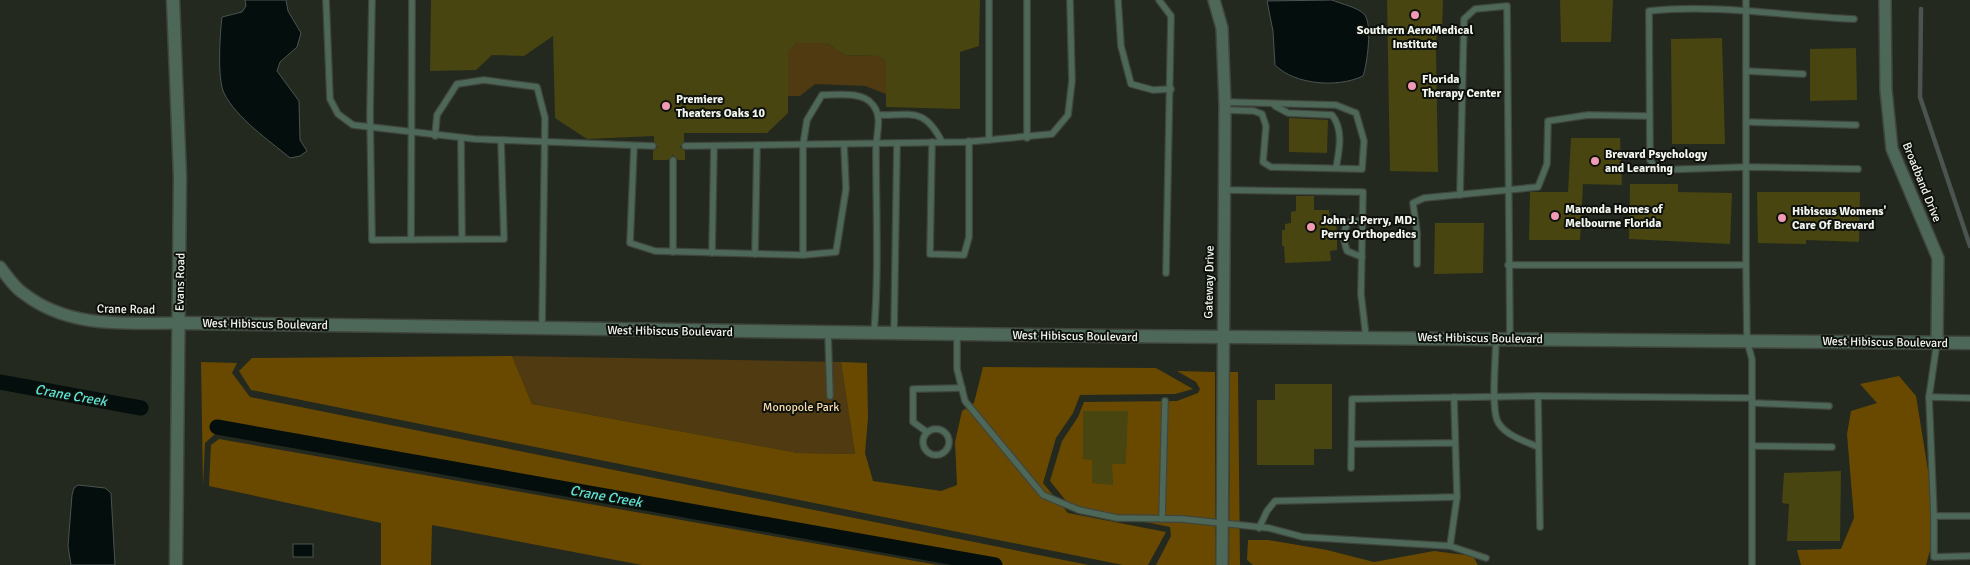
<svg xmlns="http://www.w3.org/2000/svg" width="1970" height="565" font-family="Signika,sans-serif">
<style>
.green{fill:#4f3a12}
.forest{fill:#694900}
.water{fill:#040e0d;stroke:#4b5451}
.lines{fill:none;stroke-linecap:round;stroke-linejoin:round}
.stream{stroke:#4b5451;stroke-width:4.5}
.canal{stroke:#040e0d;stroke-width:15}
.building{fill:#484511}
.service-casing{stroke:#40463c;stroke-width:8}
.minor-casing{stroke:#40463c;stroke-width:14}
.tertiary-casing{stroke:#40463c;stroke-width:15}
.service{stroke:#4d6859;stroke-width:5.5}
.minor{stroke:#4d6859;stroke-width:11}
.tertiary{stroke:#4d6859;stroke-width:12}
.poi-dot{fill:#f19ab3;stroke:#0e110c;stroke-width:2}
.labels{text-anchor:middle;stroke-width:4;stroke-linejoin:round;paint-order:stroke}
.poi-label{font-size:12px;font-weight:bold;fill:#f2f6ef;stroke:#0e110c;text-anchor:start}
.street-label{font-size:12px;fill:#f2f6ef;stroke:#0e110c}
.park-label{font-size:12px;fill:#f9dcab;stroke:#0e110c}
.water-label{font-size:14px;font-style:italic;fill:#5ee4d6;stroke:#0e110c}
</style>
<rect width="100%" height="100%" fill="#23291f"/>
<g class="green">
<path d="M796 43H827L844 55 878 56 886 62V94L865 86 815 84 800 96H788V51Z"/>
<path d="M512 356 841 362 855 454 798 453 532 404Z"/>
</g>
<g class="forest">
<path d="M512 356 532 404 798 453 855 454 841 362 867 363 868 418 865 453 873 481 941 491 957 485 955 442 962 411 974 403 983 367 1156 368 1193 389 1175 394 1080 395 1073 413 1056 438 1043 483 1068 513 1166 532 1148 565H1123L251 390 239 371 252 358Z"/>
<path d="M201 362 237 363 232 373 250 397 1089 565H979L220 432 216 433 205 443 203 487Z"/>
<path d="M1177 371 1215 372V565H1156L1171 536 1170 527 1071 507 1050 481 1062 441 1078 417 1084 402 1177 401 1198 393 1200 389 1196 382Z"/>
<path d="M1230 372H1238L1240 565H1229Z"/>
<path d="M1899 376 1916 396 1937 526 1926 565H1801L1797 550 1841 549 1854 518 1847 434 1851 411 1877 403 1860 384Z"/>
<path d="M219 439 938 565H642L432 525 431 565H381V523L209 486 211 445Z"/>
<path d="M1248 540H1268L1327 550 1374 562 1434 551 1473 556 1478 565H1253L1247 560Z"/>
</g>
<g class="water">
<path d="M245 0H286L288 11 301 33 297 47 280 62 277 71 299 101 300 140 307 151 300 156 290 158C270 141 236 118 224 93 217 79 220 33 222 17L242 12 246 6Z"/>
<path d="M1332 0C1341 4 1357 7 1364 14 1373 23 1367 65 1363 76 1338 88 1295 85 1275 65L1273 31 1267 1Z"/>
<path d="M78 485 105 488 111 493 115 565H71L68 546 72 495 74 488Z"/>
<rect x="293" y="544" width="20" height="13"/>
</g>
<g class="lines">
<path class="stream" d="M1921 9 1920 97 1970 246"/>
<g class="canal">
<path d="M0 382 141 408"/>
<path d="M217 427 995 565"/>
</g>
</g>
<g class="building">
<path d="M431 0H980L979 46 960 52V109L886 107V62L878 56 844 55 827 43H796L788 52V113L767 133H684V141L680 147 685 151V160H678L673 155 668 160H653V151L658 147 654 141V136L587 139 555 118 553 36 524 56 492 55 476 70 430 71Z"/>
<path d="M1387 0H1443L1442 31 1437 30 1436 49 1438 172 1390 171Z"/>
<path d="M1560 0H1613L1611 42H1561Z"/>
<path d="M1722 38 1725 144H1672L1671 39Z"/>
<path d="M1856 48 1857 100 1810 101V49Z"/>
<path d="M1289 118 1328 120 1327 153 1289 152Z"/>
<path d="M1571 138H1620L1622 185 1583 184 1580 240H1529L1530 192H1568Z"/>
<path d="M1630 184H1678V192L1732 193 1730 244 1629 239Z"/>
<path d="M1757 192H1860L1859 242 1806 240V244L1758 243Z"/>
<path d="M1296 196H1314V210H1329L1330 225H1336L1337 230V250L1330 251 1331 261 1285 263 1284 246H1282V230H1285V224L1291 223V212L1296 211Z"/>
<path d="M1435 223H1484L1483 273 1434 274Z"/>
<path d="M1275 384H1332V449H1314V465H1257V400H1275Z"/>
<path d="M1083 411H1128L1126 464H1112L1113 485 1092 483V460L1083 459Z"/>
<path d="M1841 471 1840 541H1787L1789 504 1782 503 1784 473Z"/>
</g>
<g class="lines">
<g class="service-casing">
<g id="service">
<path d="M326 0 330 99 338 114 353 125 475 139 653 146"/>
<path d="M372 0 370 113 372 240 504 239 501 140"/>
<path d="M989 0V140"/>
<path d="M1027 0V138"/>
<path d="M1118 0 1121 46 1131 84 1153 90 1171 89"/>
<path d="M1159 0 1171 16 1166 273"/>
<path d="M1746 0V265L1747 341 1752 359V565"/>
<path d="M1854 19C1785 16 1717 4 1649 11L1650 160 1657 170 1746 167 1858 169"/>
<path d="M1746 71 1803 74"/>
<path d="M1225 102 1336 105 1356 113 1364 141 1362 169 1271 167 1263 162 1266 126 1262 114 1254 111 1225 110"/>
<path d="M1275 106 1288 113 1332 115C1344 130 1339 151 1336 168"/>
<path d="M879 115C913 115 925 108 942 142"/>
<path d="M1746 122 1856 125"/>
<path d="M435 136 437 115 457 84 484 80 537 87 545 118 542 328"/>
<path d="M461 138 462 239"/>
<path d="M932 142 930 254 964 255 969 237V141"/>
<path d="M634 146 630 243 655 251 803 255 836 252 846 189 844 144"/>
<path d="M685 146 966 142 1052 134 1068 115 1072 81 1070 0"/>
<path d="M673 160V252"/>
<path d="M1224 190 1363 192 1361 294 1366 337"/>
<path d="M1460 195 1464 19 1475 9 1507 6 1510 339"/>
<path d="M411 239 412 0"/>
<path d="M712 253 714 146"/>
<path d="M755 254 757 145"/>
<path d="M803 255V145L807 120 822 95C837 95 863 91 873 105 883 117 876 134 876 149 876 210 879 272 874 333"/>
<path d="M1362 257 1347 251C1343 240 1343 232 1348 222L1363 220"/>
<path d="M1417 264V232L1413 203 1424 198 1538 187 1547 164 1548 121 1588 115 1648 116"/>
<path d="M1508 265H1746"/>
<path d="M828 333 830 396"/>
<path d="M894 334 897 143"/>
<path d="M957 334V369L965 401 1043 495 1079 510 1117 518 1182 519 1269 528 1303 537 1450 546 1486 558"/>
<path d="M1496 338C1496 357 1491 404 1497 420 1503 435 1525 441 1538 447"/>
<path d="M1937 342 1929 397 1934 516H1970"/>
<path d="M1538 396 1540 527"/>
<path d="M1929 397 1970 398"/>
<path d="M1752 403 1829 406"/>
<circle cx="936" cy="442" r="13"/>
<path d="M927 432 913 422V389L962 388"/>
<path d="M1352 444 1455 443"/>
<path d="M1752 446 1832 447"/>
<path d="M1351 468 1352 399 1538 396 1752 398"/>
<path d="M1934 516V557L1970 556"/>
<path d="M1162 519 1165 401"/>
<path d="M1259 528 1267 511 1275 501 1457 497"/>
<path d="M1450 546 1457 497 1454 397"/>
</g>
</g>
<g class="minor-casing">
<g id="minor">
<path d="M1214 0 1222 28 1225 105 1222 565"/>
<path d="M1885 0 1886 90 1892 149 1938 258 1937 342"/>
<path d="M0 267C7 276 14 287 23 293 69 329 125 323 179 323"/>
</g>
</g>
<g class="tertiary-casing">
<g id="tertiary">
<path d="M173 0 180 177 176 565"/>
<path d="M179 323 1110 336 1970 343"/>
</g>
</g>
<use href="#service" class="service"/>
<use href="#minor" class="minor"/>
<use href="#tertiary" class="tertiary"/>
</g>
<g class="poi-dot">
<circle cx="1415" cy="15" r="5"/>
<circle cx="1412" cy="86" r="5"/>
<circle cx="666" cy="106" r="5"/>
<circle cx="1595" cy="161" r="5"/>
<circle cx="1555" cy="216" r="5"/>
<circle cx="1782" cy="218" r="5"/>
<circle cx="1311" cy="227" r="5"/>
</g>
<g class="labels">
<g class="poi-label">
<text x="1415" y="34" text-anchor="middle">Southern AeroMedical<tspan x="1415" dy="14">Institute</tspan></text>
<text x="1422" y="83">Florida<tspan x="1422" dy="14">Therapy Center</tspan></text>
<text x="676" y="103">Premiere<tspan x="676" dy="14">Theaters Oaks 10</tspan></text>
<text x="1605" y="158">Brevard Psychology<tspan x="1605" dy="14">and Learning</tspan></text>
<text x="1565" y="213">Maronda Homes of<tspan x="1565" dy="14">Melbourne Florida</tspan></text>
<text x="1792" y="215">Hibiscus Womens'<tspan x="1792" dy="14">Care Of Brevard</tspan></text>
<text x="1321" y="224">John J. Perry, MD:<tspan x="1321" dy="14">Perry Orthopedics</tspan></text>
</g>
<g class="street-label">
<text transform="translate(1922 182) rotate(68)" y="4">Broadband Drive</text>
<text transform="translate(180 282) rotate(-89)" y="4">Evans Road</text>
<text transform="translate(1209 282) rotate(-89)" y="4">Gateway Drive</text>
<text transform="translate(126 309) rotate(1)" y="4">Crane Road</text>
<text transform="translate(265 324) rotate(1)" y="4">West Hibiscus Boulevard</text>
<text transform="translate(670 331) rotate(1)" y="4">West Hibiscus Boulevard</text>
<text transform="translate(1075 336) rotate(1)" y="4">West Hibiscus Boulevard</text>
<text transform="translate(1480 338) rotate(1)" y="4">West Hibiscus Boulevard</text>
<text transform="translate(1885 342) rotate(1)" y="4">West Hibiscus Boulevard</text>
</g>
<g class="park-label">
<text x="801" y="411">Monopole Park</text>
</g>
<g class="water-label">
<text transform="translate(71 395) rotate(10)" y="5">Crane Creek</text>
<text transform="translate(606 496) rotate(10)" y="5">Crane Creek</text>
</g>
</g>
</svg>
